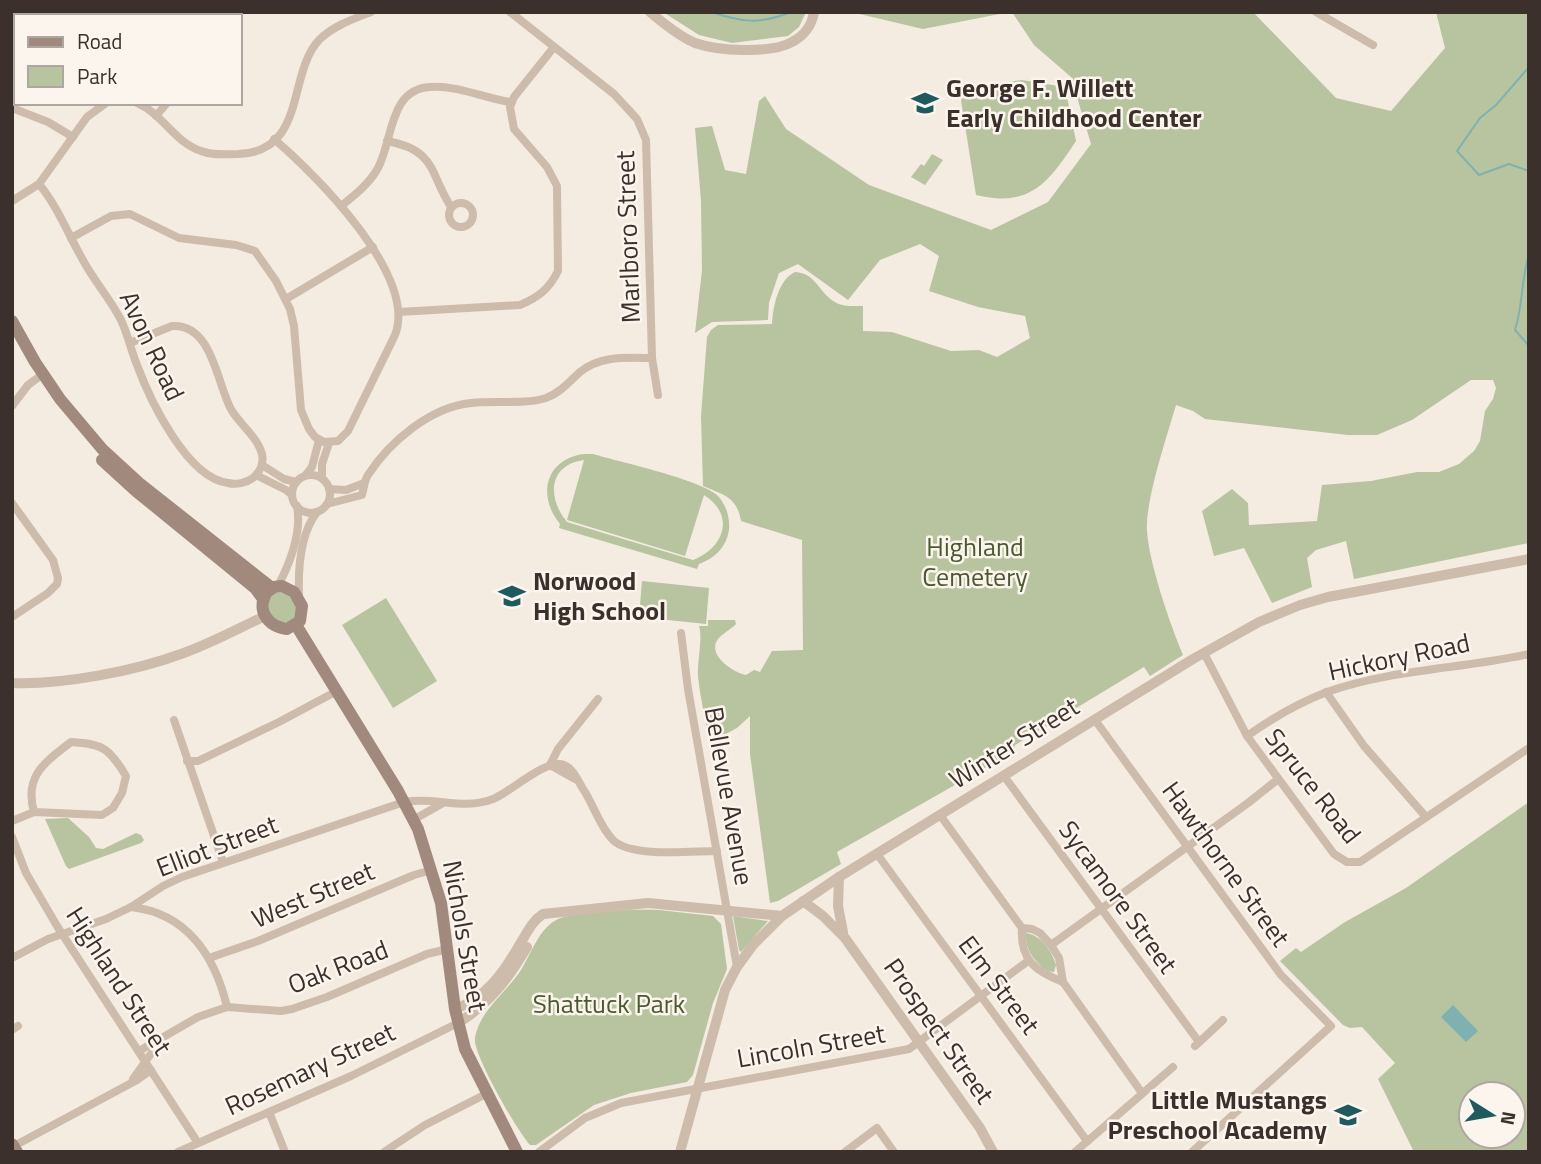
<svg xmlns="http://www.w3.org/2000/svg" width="1541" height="1164" font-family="'Titillium Web',sans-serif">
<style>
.green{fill:#b8c4a0;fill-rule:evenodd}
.water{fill:#7fb0b2}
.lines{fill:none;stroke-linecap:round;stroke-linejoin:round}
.stream{stroke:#7fb0b2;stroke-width:2}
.minor{stroke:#cdbbac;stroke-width:8}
.tertiary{stroke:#cdbbac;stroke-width:10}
.secondary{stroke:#a18a7d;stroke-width:12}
.labels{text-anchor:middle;stroke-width:5;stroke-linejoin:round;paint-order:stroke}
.poi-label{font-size:26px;font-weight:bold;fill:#3b302b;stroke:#fbf5ee;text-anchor:start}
.street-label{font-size:26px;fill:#3b302b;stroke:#fbf5ee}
.park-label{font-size:26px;fill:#4a5a2e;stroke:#fbf5ee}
</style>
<rect width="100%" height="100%" fill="#f4ebe1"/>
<g class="green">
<path d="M83 12H211L202 16H120Z"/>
<path d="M663 12H806L799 27 788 36 732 43 699 35Z"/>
<path d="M851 12H1010L923 29Z"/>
<path d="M1012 12H1253L1336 98 1391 111 1445 48 1436 12H1529V543L1354 579 1346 541 1316 550 1307 558 1312 587 1272 603 1244 548 1214 556 1202 511 1232 489 1248 503 1249 525 1317 521 1322 485 1371 481 1417 472H1439L1459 464 1474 451 1480 441 1485 411 1493 399 1496 388 1493 380H1471L1412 420 1377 435H1348L1205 419 1193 411 1176 405C1167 436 1145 501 1147 531 1149 563 1170 624 1183 655L1150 676 1144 667 1015 745 1013 752 837 852 841 864 778 901 770 903 750 754V716L737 728 724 735 709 737C705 717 700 697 698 676 697 661 703 639 699 626H708V620H735L736 624C731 629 722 634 718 639 706 655 734 673 746 675L754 670 760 672 772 651 803 650 802 540 741 521C737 497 724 495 703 486L701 416 707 337 711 330 718 325 772 324C773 307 778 280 795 272 816 273 819 293 835 302 842 307 855 306 863 306V331L892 332 951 351 979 350 997 357 1030 338 1025 316 978 307 929 291 939 256 920 244 880 260 848 300 798 264 779 273 769 303 768 320 712 322 695 333 702 270 701 201 695 128 712 126 725 170 746 174 759 101 765 96 786 129 869 185 991 230 1048 202 1091 144 1071 77 1034 45Z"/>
<path d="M1022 80 1065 87 1076 141C1048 183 1030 208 976 195L961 100 971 87Z"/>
<path d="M932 154 943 160 925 185 911 177 921 164 924 166Z"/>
<path d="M583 454H593C620 462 698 479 717 495 726 504 730 517 729 530 726 548 715 558 699 564L697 569 559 528 560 524C537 496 545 460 583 454ZM584 460 567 520 685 556 704 495C736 515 724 548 693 560L567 522C547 498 548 465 584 460Z"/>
<path d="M642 581 709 588 706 624 639 617Z"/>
<path d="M282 592 288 594 298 609 293 622 281 623 269 614 268 601 274 593Z"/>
<path d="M386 598 437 681 393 708 342 625Z"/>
<path d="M1529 802V1152H1414L1378 1079 1395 1063 1362 1027 1350 1028 1343 1025 1280 961 1296 948 1301 952 1345 922 1406 888ZM1471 1094H1513V1136H1471Z"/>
<path d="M68 818 89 837 96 848 103 849 136 833 141 835 144 840 141 843 69 869 66 866 45 819Z"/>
<path d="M659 910 713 916 721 924 727 969 713 1003 693 1075 687 1082 631 1093 594 1105 536 1145H530C516 1129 481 1067 476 1046 474 1041 475 1036 477 1030 484 1008 508 990 521 970 531 954 539 928 558 919 576 911 639 909 659 910Z"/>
<path d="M733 916 768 921 741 952 739 950Z"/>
<path d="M1026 933C1042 936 1051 950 1056 965L1054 972 1047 971C1034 961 1025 950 1026 933Z"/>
</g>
<path class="water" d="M1453 1005 1478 1031 1466 1042 1441 1017Z"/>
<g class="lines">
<g class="stream">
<path d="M711 12C742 22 759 25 791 12"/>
<path d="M1529 67 1496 105 1480 118 1457 151 1479 175 1509 164 1529 171"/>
<path d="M1529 255C1521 279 1523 306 1515 330L1529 346"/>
</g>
<g class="minor">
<path d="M510 12 614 94 637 119 646 140 652 358 658 395"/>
<path d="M1316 12 1373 45"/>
<path d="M137 103C162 113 174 142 201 151 213 156 226 154 238 154 307 152 287 74 319 40 333 26 353 19 371 12"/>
<path d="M12 108 48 122 73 137"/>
<path d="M156 116 167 103"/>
<path d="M387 141C436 150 429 172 451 207"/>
<path d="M39 184C58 207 69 236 84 262 95 282 111 300 121 320 128 335 131 350 137 365 150 400 187 478 228 483 236 485 246 483 253 478 260 472 264 463 262 454 258 438 241 425 232 411 217 386 213 323 172 326L130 343"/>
<path d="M12 201 39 184 87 117 106 103"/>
<circle cx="461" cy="215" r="12"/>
<path d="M341 206C355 195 369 184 378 168 393 140 389 89 430 87 457 85 484 98 510 102"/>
<path d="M71 238 111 216 130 214 179 238 236 245 255 251 276 281 290 309 294 326 301 410 309 429 315 437 324 442 338 441 348 431 395 335C418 276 316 175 274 139"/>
<path d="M286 299 373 247"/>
<path d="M399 312 520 305C539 297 549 289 558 271L557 186 547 167 514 129 510 107 514 97 554 47"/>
<path d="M12 406 28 385 43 374"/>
<path d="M262 465 284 479 296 482"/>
<path d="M256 475 286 490 292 495"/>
<circle cx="311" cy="494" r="19"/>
<path d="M305 476 312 467 319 440"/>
<path d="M322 478V464L329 443"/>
<path d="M329 489 346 490 364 483"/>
<path d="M12 503 53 560 58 578 57 584 48 593 12 617"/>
<path d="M327 504 362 495C364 488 364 481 368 475 390 441 431 407 471 403 496 400 523 405 546 398 560 393 570 381 580 372 601 355 627 358 652 358"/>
<path d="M278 586C290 563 302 533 297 506"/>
<path d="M299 597C298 571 300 534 317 512"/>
<path d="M681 633 688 689 737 967"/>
<path d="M1204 653 1247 736 1334 854 1347 862H1360L1529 748"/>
<path d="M1326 692 1364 746 1426 817"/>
<path d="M174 720 223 862"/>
<path d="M1095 720 1281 975 1331 1026 1192 1152"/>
<path d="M1247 736C1271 719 1298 703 1327 692 1392 669 1462 669 1529 654"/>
<path d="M187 761H198L279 722 337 691"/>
<path d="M550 765 558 749 598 699"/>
<path d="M550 765 575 779"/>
<path d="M1004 776 1199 1042"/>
<path d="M940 815 1022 928C1020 960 1035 971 1063 982"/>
<path d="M413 820 443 803"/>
<path d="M12 821 34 812 102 815 113 808 122 793 126 776C109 748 103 744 71 742 44 763 24 776 34 812"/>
<path d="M12 837 26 873 57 926 198 1143"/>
<path d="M877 854 1087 1141"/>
<path d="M131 907C187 913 215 956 227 1007"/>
<path d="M1022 928 1032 929 1040 933 1051 945 1059 958 1063 982 1142 1093"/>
<path d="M1051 945 1248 803 1277 780"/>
<path d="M12 958 48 939 106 919 131 907 163 886 182 877 404 802C436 796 461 811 493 799 511 792 546 758 564 765 573 768 578 781 583 789 594 805 599 826 613 840 631 858 692 851 717 851"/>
<path d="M209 958 258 941 414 875 432 870"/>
<path d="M12 1030 18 1026"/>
<path d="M1195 1046 1223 1020"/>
<path d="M139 1051 198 1017 227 1007 281 1011 292 1009 327 997 427 954 448 949"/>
<path d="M133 1079 160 1041"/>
<path d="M269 1112 285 1152"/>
<path d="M14 1146 137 1080 151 1070"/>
<path d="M178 1152 351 1076 458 1023"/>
<path d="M384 1152 425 1125 486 1094"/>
<path d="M539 1152 585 1118 621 1103 909 1049 1028 961"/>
<path d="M845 1152 877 1128 894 1152"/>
<path d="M1075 1152 1173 1067"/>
</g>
<g class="tertiary">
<path d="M64 12 71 16"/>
<path d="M650 12C664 24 679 36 695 43 718 51 771 54 792 42 804 36 812 25 814 12"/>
<path d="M220 16 224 12"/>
<path d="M12 683C62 685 135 671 181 654 210 644 237 629 265 616"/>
<path d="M839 877 838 906 843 932"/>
<path d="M803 901 823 916 845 938 980 1128 993 1152"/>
<path d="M455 1009C486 998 504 972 520 944 527 933 532 921 543 914L648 903 782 916"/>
<path d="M458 1023C489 1004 509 978 527 947"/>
<path d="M680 1152 725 990 737 967 753 945 782 916 839 877 1193 659 1259 622 1300 605 1328 597 1529 559"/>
</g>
<g class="secondary">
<path d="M12 321 35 362 60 399 103 450 139 483 272 588"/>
<path d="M102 460 136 491 255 588 263 599"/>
<path d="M282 586 294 592 302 606 300 621 287 629C267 626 256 610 267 592L274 587Z"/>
<path d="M296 625 398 791 418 829 441 903 455 1009 465 1049 517 1152"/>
<path d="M12 1144 17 1152"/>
</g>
</g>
<defs>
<g id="school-bare" transform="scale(2.1)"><path d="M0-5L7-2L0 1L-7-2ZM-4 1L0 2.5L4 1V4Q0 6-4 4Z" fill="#1f5a5e" stroke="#fbf5ee" stroke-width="2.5" paint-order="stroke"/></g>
</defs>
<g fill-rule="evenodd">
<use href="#school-bare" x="925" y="103"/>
<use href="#school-bare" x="512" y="596"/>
<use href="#school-bare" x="1348" y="1115"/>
</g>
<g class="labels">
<g class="poi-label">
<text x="946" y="97">George F. Willett<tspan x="946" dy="30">Early Childhood Center</tspan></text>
<text x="533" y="590">Norwood<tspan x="533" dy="30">High School</tspan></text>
<text x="1327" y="1109" text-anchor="end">Little Mustangs<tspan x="1327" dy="30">Preschool Academy</tspan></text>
</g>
<g class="street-label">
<text transform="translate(628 237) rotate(-92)" y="9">Marlboro Street</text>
<text transform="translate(152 346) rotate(65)" y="9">Avon Road</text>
<text transform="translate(1399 657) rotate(-12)" y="9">Hickory Road</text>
<text transform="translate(1014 743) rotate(-32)" y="9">Winter Street</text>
<text transform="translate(1313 786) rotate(52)" y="9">Spruce Road</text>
<text transform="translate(729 796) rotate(80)" y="9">Bellevue Avenue</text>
<text transform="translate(217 846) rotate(-21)" y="9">Elliot Street</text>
<text transform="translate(1226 864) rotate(54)" y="9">Hawthorne Street</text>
<text transform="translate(313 895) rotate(-23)" y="9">West Street</text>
<text transform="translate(1118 897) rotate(54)" y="9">Sycamore Street</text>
<text transform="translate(465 936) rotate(80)" y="9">Nichols Street</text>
<text transform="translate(338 967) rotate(-21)" y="9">Oak Road</text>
<text transform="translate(119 981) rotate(57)" y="9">Highland Street</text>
<text transform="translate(999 985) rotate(53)" y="9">Elm Street</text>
<text transform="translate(939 1031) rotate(55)" y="9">Prospect Street</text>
<text transform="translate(811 1046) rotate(-10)" y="9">Lincoln Street</text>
<text transform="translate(310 1069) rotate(-25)" y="9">Rosemary Street</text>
</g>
<g class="park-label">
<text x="975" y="556">Highland<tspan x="975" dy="30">Cemetery</tspan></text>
<text x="609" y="1013">Shattuck Park</text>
</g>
</g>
<rect width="1541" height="1164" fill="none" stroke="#3b302b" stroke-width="28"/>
<rect x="14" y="14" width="228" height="91" fill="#fbf5ee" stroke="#aea6a0" stroke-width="2"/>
<rect x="28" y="37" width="35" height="10" fill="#a18a7d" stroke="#aea6a0" stroke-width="2"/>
<text x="77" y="49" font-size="21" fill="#3b302b">Road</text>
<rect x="28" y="66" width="35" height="21" fill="#b8c4a0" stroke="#aea6a0" stroke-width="2"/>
<text x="77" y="84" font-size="21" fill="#3b302b">Park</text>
<g transform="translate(1492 1115) rotate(101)"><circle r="33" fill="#fbf5ee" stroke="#aea6a0" stroke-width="2"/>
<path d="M0-5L12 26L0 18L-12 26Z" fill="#1f5a5e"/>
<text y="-10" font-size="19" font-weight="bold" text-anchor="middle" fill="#3b302b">N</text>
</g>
</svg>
